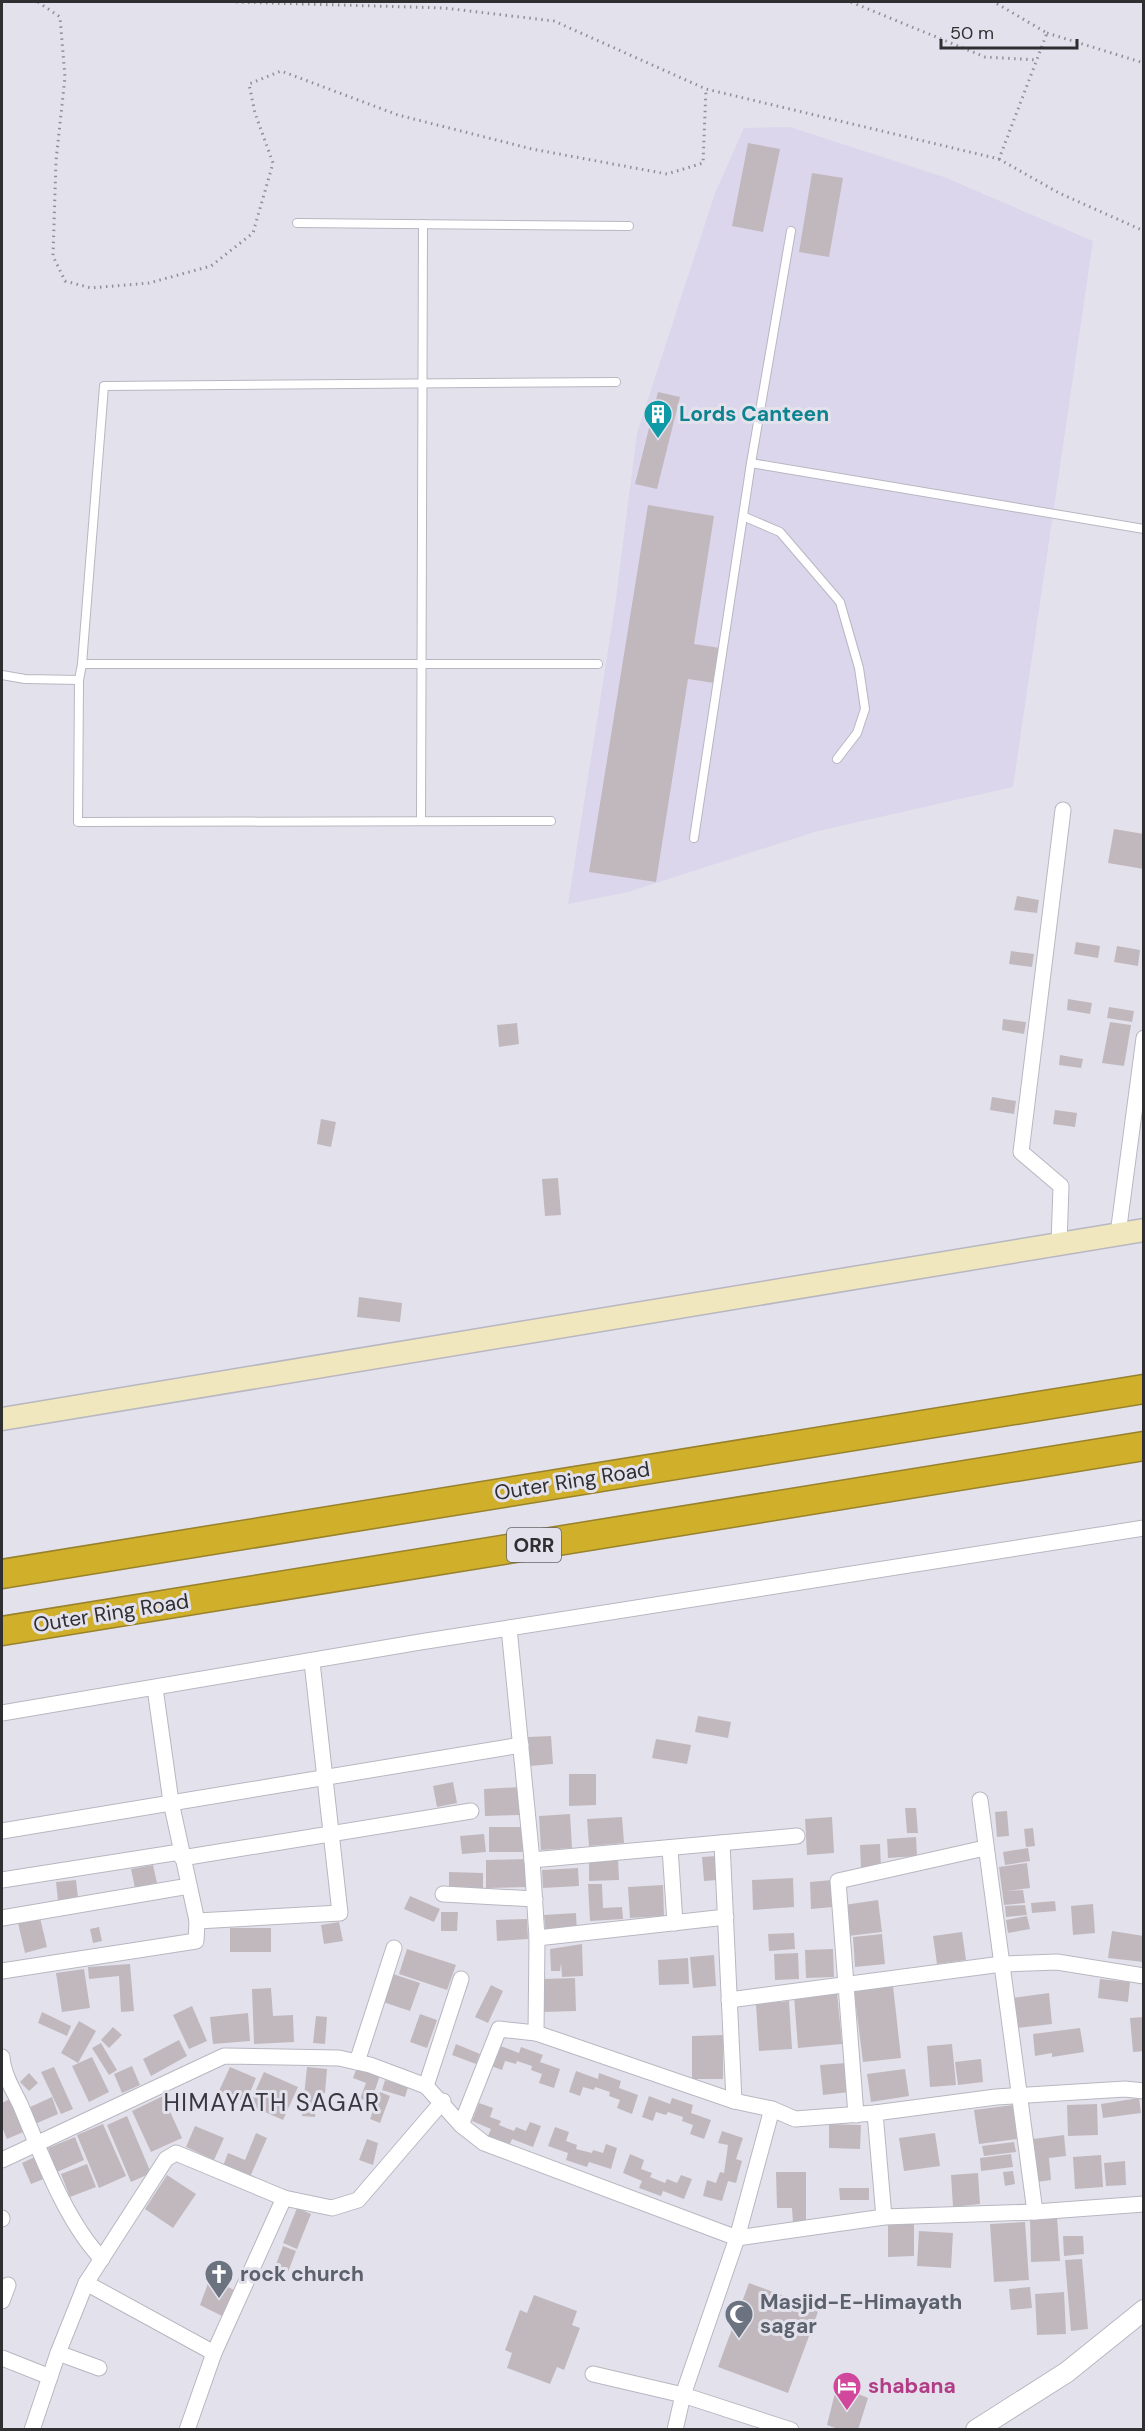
<svg xmlns="http://www.w3.org/2000/svg" width="1145" height="2431" font-family="'DM Sans',sans-serif">
<style>
.education{fill:#dbd6eb}
.building{fill:#c1b8be}
.lines{fill:none;stroke-linecap:round;stroke-linejoin:round}
.service-casing{stroke:#b8b7c1;stroke-width:10}
.minor-casing{stroke:#b8b7c1;stroke-width:17}
.tertiary-casing{stroke:#b8b7c1;stroke-width:22}
.secondary-casing{stroke:#b8b7c1;stroke-width:25}
.motorway-casing{stroke:#98822d;stroke-width:31}
.path{stroke:#919097;stroke-width:3;stroke-dasharray:1.5 4.5;stroke-linecap:butt}
.service{stroke:#fff;stroke-width:8}
.minor{stroke:#fff;stroke-width:15}
.tertiary{stroke:#fff;stroke-width:20}
.secondary{stroke:#f1e7bf;stroke-width:22}
.motorway{stroke:#d0af2b;stroke-width:28}
.labels{text-anchor:middle;stroke-width:6;stroke-linejoin:round;paint-order:stroke}
.shield{fill:#e3e2ec;stroke:#65656a;stroke-width:1.5}
.shield-label{font-size:20px;font-weight:bold;fill:#2f2f32}
.culture-label{font-size:21px;font-weight:bold;fill:#0d838f;stroke:#e3e2ec;text-anchor:start}
.street-label{font-size:21px;fill:#2f2f32;stroke:#e3e2ec}
.worship-label{font-size:21px;font-weight:bold;fill:#5b616d;stroke:#e3e2ec;text-anchor:start}
.hotel-label{font-size:21px;font-weight:bold;fill:#b23c85;stroke:#e3e2ec;text-anchor:start}
.quarter-label{font-size:24px;letter-spacing:1.5px;fill:#38373f;stroke:#e3e2ec}
</style>
<rect width="100%" height="100%" fill="#e3e2ec"/>
<path class="education" d="M790 127 944 177 1093 241 1013 787 818 831 628 892 568 904 615 606 637 433 715 193 744 128Z"/>
<g class="building">
<path d="M748 143 780 149 763 232 732 226Z"/>
<path d="M812 173 843 178 829 257 799 252Z"/>
<path d="M658 392 680 397 657 489 635 484Z"/>
<path d="M648 505 714 516 694 644 720 648 714 683 688 679 656 882 589 872Z"/>
<path d="M1114 829 1144 834V869L1108 863Z"/>
<path d="M1017 896 1039 900 1037 913 1014 910Z"/>
<path d="M1076 942 1100 946 1098 958 1074 954Z"/>
<path d="M1117 946 1140 950 1138 966 1114 962Z"/>
<path d="M1011 951 1034 954 1032 967 1009 964Z"/>
<path d="M1068 999 1092 1003 1090 1014 1067 1010Z"/>
<path d="M1109 1007 1134 1011 1132 1022 1107 1018Z"/>
<path d="M1003 1019 1026 1022 1024 1034 1002 1030Z"/>
<path d="M1110 1022 1131 1025 1124 1066 1102 1063Z"/>
<path d="M517 1023 519 1044 499 1047 497 1025Z"/>
<path d="M1060 1055 1083 1059 1081 1068 1059 1065Z"/>
<path d="M992 1097 1016 1101 1014 1114 990 1110Z"/>
<path d="M1055 1110 1077 1113 1075 1127 1053 1124Z"/>
<path d="M321 1119 336 1122 331 1147 317 1144Z"/>
<path d="M558 1178 561 1215 545 1216 542 1179Z"/>
<path d="M359 1297 402 1303 400 1322 357 1317Z"/>
<path d="M698 1716 731 1722 728 1738 695 1732Z"/>
<path d="M551 1736 553 1764 530 1766 528 1737Z"/>
<path d="M656 1739 691 1745 687 1764 652 1758Z"/>
<path d="M569 1774H596V1805L569 1806Z"/>
<path d="M453 1782 457 1803 437 1807 433 1786Z"/>
<path d="M520 1787 521 1815 485 1816 484 1789Z"/>
<path d="M905 1808H916L918 1833H907Z"/>
<path d="M1007 1811 1009 1836 997 1837 995 1812Z"/>
<path d="M570 1814 572 1848 541 1850 539 1816Z"/>
<path d="M622 1817 624 1843 589 1846 587 1819Z"/>
<path d="M832 1817 834 1853 807 1855 805 1819Z"/>
<path d="M489 1827H525L524 1852H489Z"/>
<path d="M1033 1828 1035 1846 1026 1847 1024 1829Z"/>
<path d="M484 1834 486 1852 462 1854 460 1836Z"/>
<path d="M916 1837 917 1856 888 1858 887 1839Z"/>
<path d="M880 1844 881 1868 861 1869 860 1845Z"/>
<path d="M1028 1848 1030 1861 1005 1865 1003 1852Z"/>
<path d="M717 1856 718 1880 704 1881 702 1857Z"/>
<path d="M618 1857 619 1880 589 1881V1858Z"/>
<path d="M529 1859V1887L486 1888V1860Z"/>
<path d="M1027 1863 1030 1888 1006 1891 1023 1890 1025 1903 1004 1905 999 1867Z"/>
<path d="M153 1865 157 1883 135 1888 131 1869Z"/>
<path d="M578 1868 579 1886 543 1888 542 1870Z"/>
<path d="M449 1872 483 1873V1888L449 1887Z"/>
<path d="M793 1878 794 1907 753 1910 752 1880Z"/>
<path d="M76 1880 78 1898 58 1900 56 1882Z"/>
<path d="M832 1880 833 1907 811 1909 810 1882Z"/>
<path d="M588 1884H602L603 1908 622 1907 623 1919 590 1921Z"/>
<path d="M663 1885 664 1916 630 1918 628 1887Z"/>
<path d="M410 1896 440 1909 434 1922 404 1909Z"/>
<path d="M878 1900 882 1932 848 1936 844 1905Z"/>
<path d="M1055 1901 1056 1911 1032 1913 1031 1903Z"/>
<path d="M1093 1904 1095 1933 1073 1935 1071 1906Z"/>
<path d="M1025 1905 1027 1915 1006 1917 1005 1906Z"/>
<path d="M441 1912H458L457 1931H441Z"/>
<path d="M576 1913 577 1933 546 1935 544 1915Z"/>
<path d="M1027 1916 1030 1929 1008 1933 1006 1920Z"/>
<path d="M40 1918 47 1947 25 1953 18 1923Z"/>
<path d="M527 1919 528 1939 497 1941 496 1920Z"/>
<path d="M339 1922 343 1941 324 1944 321 1925Z"/>
<path d="M99 1927 102 1941 93 1943 90 1929Z"/>
<rect x="230" y="1928" width="41" height="24"/>
<path d="M1112 1931 1144 1936V1962L1108 1958Z"/>
<path d="M962 1932 966 1960 937 1964 933 1936Z"/>
<path d="M794 1933 795 1949 769 1951 768 1934Z"/>
<path d="M882 1934 885 1964 855 1967 853 1937Z"/>
<path d="M582 1944 583 1976 562 1977 561 1963 560 1971H551L550 1949Z"/>
<path d="M407 1949 456 1965 447 1990 399 1974Z"/>
<path d="M833 1949 834 1977 806 1978 805 1950Z"/>
<path d="M798 1953 799 1979 775 1980 774 1954Z"/>
<path d="M714 1955 716 1986 693 1988 690 1957Z"/>
<path d="M688 1958 689 1984 659 1985 658 1960Z"/>
<path d="M130 1964 134 2011 121 2012 119 1976 89 1979 88 1967Z"/>
<path d="M84 1969 90 2008 62 2012 56 1973Z"/>
<path d="M387 1972 420 1983 410 2011 377 2000Z"/>
<path d="M575 1978 576 2011 542 2012V1979Z"/>
<path d="M1100 1979 1130 1982 1128 2002 1098 1998Z"/>
<path d="M491 1985 503 1991 488 2023 475 2017Z"/>
<path d="M893 1986 901 2058 863 2062 854 1990Z"/>
<path d="M271 1988 273 2016 293 2015 294 2042 254 2044 252 1989Z"/>
<path d="M837 1992 842 2044 798 2048 794 1996Z"/>
<path d="M1049 1993 1052 2024 1017 2028 1013 1998Z"/>
<path d="M789 2001 792 2049 759 2051 756 2004Z"/>
<path d="M192 2006 207 2041 189 2049 173 2015Z"/>
<path d="M42 2012 71 2026 67 2036 38 2023Z"/>
<path d="M248 2013 250 2041 213 2044 210 2017Z"/>
<path d="M420 2014 437 2020 427 2048 410 2042Z"/>
<path d="M316 2016 327 2017 325 2044 313 2043Z"/>
<path d="M1144 2017V2051L1133 2052 1130 2018Z"/>
<path d="M79 2021 96 2031 78 2063 61 2053Z"/>
<path d="M113 2027 122 2035 109 2048 101 2040Z"/>
<path d="M1080 2028 1084 2052 1052 2057V2053L1035 2056 1033 2034Z"/>
<path d="M723 2035V2079H692V2036Z"/>
<path d="M179 2040 187 2056 151 2076 143 2059Z"/>
<path d="M101 2043 117 2070 109 2075 92 2048Z"/>
<path d="M456 2044 480 2054 476 2064 452 2055Z"/>
<path d="M952 2044 956 2085 930 2087 927 2046Z"/>
<path d="M498 2045 519 2053 521 2047 543 2055 540 2062 560 2069 554 2088 539 2083 542 2074 531 2070 532 2066 517 2061 516 2064 505 2061 502 2070 491 2066Z"/>
<path d="M92 2057 109 2092 89 2102 72 2066Z"/>
<path d="M981 2059 983 2082 958 2085 955 2062Z"/>
<path d="M846 2063 849 2092 823 2095 820 2065Z"/>
<path d="M132 2066 140 2085 122 2093 114 2074Z"/>
<path d="M54 2067 73 2109 61 2114 41 2072Z"/>
<path d="M230 2067 256 2078 246 2102 219 2091Z"/>
<path d="M307 2067 327 2069 325 2093H317L315 2117 302 2116Z"/>
<path d="M357 2067 380 2075 371 2102 360 2099 366 2083 353 2078Z"/>
<path d="M905 2069 909 2096 871 2102 867 2074Z"/>
<path d="M576 2071 598 2079 599 2073 621 2081 619 2088 638 2095 632 2114 617 2108 620 2100 609 2096 610 2092 595 2087 594 2090 583 2087 580 2096 569 2092Z"/>
<path d="M264 2072 298 2087 283 2120 249 2105Z"/>
<path d="M29 2073 38 2083 29 2091 20 2082Z"/>
<path d="M385 2080 408 2087 405 2097 382 2090Z"/>
<path d="M380 2092 390 2096 380 2123 370 2119Z"/>
<path d="M163 2096 182 2138 151 2152 132 2111Z"/>
<path d="M649 2096 670 2104 672 2098 693 2105 691 2113 711 2120 704 2139 690 2134 693 2125 682 2121 683 2117 668 2112 666 2115 656 2112 653 2121 642 2117Z"/>
<path d="M14 2097 28 2130 7 2139 2 2127V2103Z"/>
<path d="M52 2097 58 2114 35 2124 28 2108Z"/>
<path d="M1139 2098 1141 2113 1103 2118 1101 2104Z"/>
<path d="M479 2103 493 2108 490 2117 501 2121 499 2125 514 2131 516 2127 526 2131 530 2122 541 2126 533 2147 512 2139 510 2144 488 2136 491 2129 472 2121Z"/>
<path d="M1097 2104 1098 2135 1068 2136 1067 2105Z"/>
<path d="M1013 2105 1017 2139 979 2144 974 2110Z"/>
<path d="M127 2116 151 2173 131 2182 107 2125Z"/>
<path d="M103 2124 126 2176 99 2188 77 2135Z"/>
<path d="M829 2124 861 2125 860 2149 829 2148Z"/>
<path d="M195 2126 224 2138 214 2160 186 2147Z"/>
<path d="M555 2127 569 2132 566 2141 577 2145 576 2149 592 2153 593 2150 603 2153 606 2144 617 2148 611 2169 589 2162 587 2167 566 2160 568 2153 548 2146Z"/>
<path d="M722 2131 743 2138 736 2159 742 2161 736 2183 728 2181 722 2201 703 2196 707 2180 716 2183 720 2172 724 2173 728 2145 718 2143Z"/>
<path d="M256 2133 267 2138 250 2177 223 2166 228 2153 245 2160Z"/>
<path d="M935 2133 940 2166 904 2171 899 2138Z"/>
<path d="M1064 2135 1066 2156 1049 2158 1051 2180 1037 2182 1033 2139Z"/>
<path d="M75 2137 84 2160 57 2172 48 2148Z"/>
<path d="M367 2139 378 2143 373 2165 359 2160Z"/>
<path d="M1014 2142 1016 2152 984 2156 982 2146Z"/>
<path d="M41 2154 51 2176 31 2184 22 2163Z"/>
<path d="M630 2154 644 2160 641 2169 652 2173 650 2177 665 2183 667 2179 677 2183 681 2175 692 2179 684 2199 663 2191 661 2196 639 2188 642 2181 623 2173Z"/>
<path d="M1011 2154 1013 2167 981 2171 980 2158Z"/>
<path d="M1101 2155 1103 2187 1075 2189 1073 2157Z"/>
<path d="M1125 2161 1126 2185 1106 2186 1104 2163Z"/>
<path d="M87 2164 96 2187 70 2197 61 2174Z"/>
<path d="M1013 2171 1015 2184 1005 2186 1003 2172Z"/>
<path d="M776 2172H806V2223H793L792 2208H777Z"/>
<path d="M978 2173 980 2204 953 2207 951 2175Z"/>
<path d="M167 2175 196 2194 173 2228 145 2209Z"/>
<path d="M839 2188H869V2200H840Z"/>
<path d="M297 2208 311 2214 297 2249 283 2243Z"/>
<path d="M1057 2217 1060 2261 1031 2262 1030 2219Z"/>
<path d="M888 2221H914V2256L888 2257Z"/>
<path d="M1025 2222 1029 2280 994 2282 990 2224Z"/>
<path d="M919 2231 953 2233 951 2268 917 2266Z"/>
<path d="M1063 2236H1083L1084 2254 1064 2256Z"/>
<path d="M283 2246 296 2251 288 2272 275 2267Z"/>
<path d="M1082 2259 1088 2329 1071 2331 1065 2260Z"/>
<path d="M210 2278 238 2292 226 2318 200 2305Z"/>
<path d="M749 2283 819 2309 788 2393 718 2367Z"/>
<path d="M1030 2287 1032 2308 1011 2310 1009 2289Z"/>
<path d="M1064 2292 1066 2334 1037 2335 1035 2294Z"/>
<path d="M534 2295 577 2311 572 2325 580 2328 564 2370 557 2367 550 2384 507 2368 512 2353 505 2350 520 2310 527 2313Z"/>
<path d="M837 2385 868 2398 858 2430H841L827 2425Z"/>
</g>
<g class="lines">
<g class="service-casing">
<g id="service">
<path d="M297 223 629 226"/>
<path d="M751 463 1144 529"/>
<path d="M745 517 780 532 840 602 859 668 865 709 857 733 837 759"/>
<path d="M82 664H598"/>
<path d="M2 675 25 679 79 680"/>
<path d="M421 821 423 224"/>
<path d="M551 821 78 822 79 680 82 664 104 386 616 382"/>
<path d="M694 838 751 463 791 231"/>
</g>
</g>
<g class="minor-casing">
<g id="minor">
<path d="M1118 1234 1144 1038"/>
<path d="M1059 1244 1061 1186 1021 1152 1063 810"/>
<path d="M2 1713 420 1642 1144 1528"/>
<path d="M980 1800 1035 2212"/>
<path d="M2 1831 521 1745"/>
<path d="M722 1843 734 2101"/>
<path d="M670 1848 675 1923"/>
<path d="M182 1858 471 1811"/>
<path d="M532 1860 797 1836"/>
<path d="M2 1880 180 1852"/>
<path d="M443 1894 535 1899"/>
<path d="M2 1918 189 1886"/>
<path d="M197 1921 340 1913 312 1662"/>
<path d="M537 1938 726 1917"/>
<path d="M2 1971 196 1941 197 1921 171 1802 155 1688"/>
<path d="M729 2000 1002 1964 1057 1962 1144 1976"/>
<path d="M536 2033 734 2101 772 2109 795 2119 875 2113 996 2097 1125 2089 1144 2091"/>
<path d="M2 2057C3 2073 13 2090 20 2104 41 2153 65 2221 102 2259"/>
<path d="M357 2062 394 1948"/>
<path d="M426 2086 461 1979"/>
<path d="M875 2113 884 2217"/>
<path d="M856 2115 838 1881 985 1848"/>
<path d="M461 2125 499 2029 536 2033 537 1938 532 1860 509 1628"/>
<path d="M2 2160 224 2056 339 2058 370 2065 426 2086 461 2125 484 2143 737 2238 884 2217 1035 2212 1144 2204"/>
<path d="M2 2218V2219"/>
<path d="M86 2283 214 2353"/>
<path d="M2 2301 8 2285"/>
<path d="M58 2353 99 2368"/>
<path d="M2 2358 50 2377"/>
<path d="M593 2374 683 2395 791 2430"/>
<path d="M32 2430 58 2353 86 2283 166 2159 176 2153 284 2198"/>
<path d="M187 2430 214 2353 284 2198 332 2208 358 2200 443 2101"/>
<path d="M675 2430 683 2395 737 2238 772 2109"/>
</g>
</g>
<g class="tertiary-casing">
<path id="tertiary" d="M976 2430 1067 2372 1144 2310"/>
</g>
<g class="secondary-casing">
<path id="secondary" d="M2 1419 1144 1230"/>
</g>
<g class="motorway-casing">
<g id="motorway">
<path d="M2 1574 1144 1389"/>
<path d="M2 1631 1144 1446"/>
</g>
</g>
<g class="path">
<path d="M38 2 60 17 65 77 56 161 53 256 65 281 91 288 149 283 211 266 253 233 273 163 255 113 249 84 281 71 398 115 532 149 667 174 703 163 706 89"/>
<path d="M236 2 444 8 554 21 706 89 999 159 1047 33 994 2"/>
<path d="M851 2 985 57 1038 60"/>
<path d="M1047 33 1144 63"/>
<path d="M999 159 1059 193 1144 231"/>
</g>
<use href="#service" class="service"/>
<use href="#minor" class="minor"/>
<use href="#tertiary" class="tertiary"/>
<use href="#secondary" class="secondary"/>
<use href="#motorway" class="motorway"/>
</g>
<defs>
<g id="building-pin" transform="scale(1.5)"><path d="M0 17L-7.5 6A9.5 9.5 0 1 1 7.5 6Z" fill="#0f9aa8" stroke="#e3e2ec"/><path d="M-4-6H4V6H1V3H-1V6H-4ZM-2.5-4.3h1.7v1.8h-1.7ZM.8-4.3h1.7v1.8H.8ZM-2.5-1h1.7V.8h-1.7ZM.8-1h1.7V.8H.8Z" fill="#fff"/></g>
<g id="church-pin" transform="scale(1.5)"><path d="M0 17L-7.5 6A9.5 9.5 0 1 1 7.5 6Z" fill="#6b7280" stroke="#e3e2ec"/><path d="M-1.2-6h2.4v3.5h3.3v2.4h-3.3V6h-2.4V-.1h-3.3v-2.4h3.3Z" fill="#fff"/></g>
<g id="mosque-pin" transform="scale(1.5)"><path d="M0 17L-7.5 6A9.5 9.5 0 1 1 7.5 6Z" fill="#6b7280" stroke="#e3e2ec"/><path d="M3.5-4.9A6 6 0 1 0 3.5 4.9A5 5 0 1 1 3.5-4.9Z" fill="#fff"/></g>
<g id="hotel-pin" transform="scale(1.5)"><path d="M0 17L-7.5 6A9.5 9.5 0 1 1 7.5 6Z" fill="#d1479c" stroke="#e3e2ec"/><path d="M-6-4.5h1.5V1H6V5H4.5V3h-9V5H-6ZM-4 0a1.8 1.8 0 1 1 3.6 0ZM.5 0V-2.5h3Q6-2.5 6 0Z" fill="#fff"/></g>
</defs>
<g fill-rule="evenodd">
<use href="#building-pin" x="658" y="414"/>
<use href="#church-pin" x="219" y="2274"/>
<use href="#mosque-pin" x="739" y="2314"/>
<use href="#hotel-pin" x="847" y="2386"/>
</g>
<g class="labels">
<rect class="shield" x="507" y="1528" width="54" height="34" rx="4.5"/>
<g class="shield-label">
<text x="534" y="1552">ORR</text>
</g>
<g class="culture-label">
<text x="679" y="421">Lords Canteen</text>
</g>
<g class="street-label">
<text transform="translate(572 1481) rotate(-9)" y="7">Outer Ring Road</text>
<text transform="translate(111 1613) rotate(-9)" y="7">Outer Ring Road</text>
</g>
<g class="worship-label">
<text x="240" y="2281">rock church</text>
<text x="760" y="2309">Masjid-E-Himayath<tspan x="760" dy="24">sagar</tspan></text>
</g>
<g class="hotel-label">
<text x="868" y="2393">shabana</text>
</g>
<g class="quarter-label">
<text x="272" y="2111">HIMAYATH SAGAR</text>
</g>
</g>
<rect width="1145" height="2431" fill="none" stroke="#2f2f32" stroke-width="6"/>
<path d="M941 39v9h136v-9" fill="none" stroke="#2f2f32" stroke-width="3"/>
<text x="950" y="39" font-size="18" fill="#2f2f32" stroke="#e3e2ec" stroke-width="4.5" paint-order="stroke">50 m</text>
</svg>
